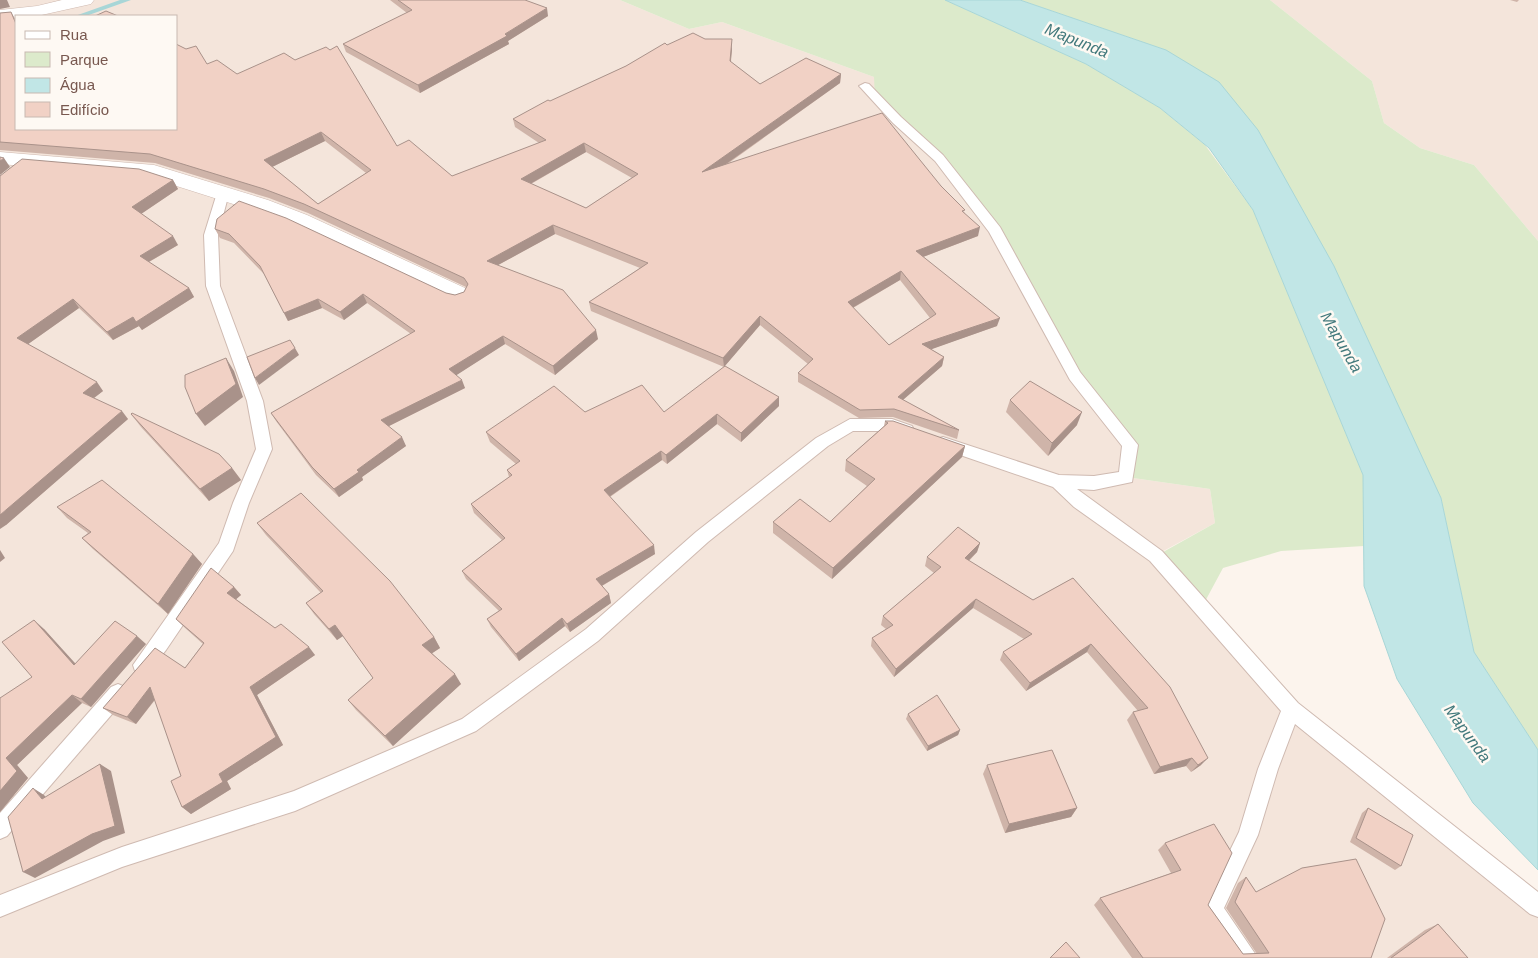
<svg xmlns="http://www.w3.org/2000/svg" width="1538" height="958" font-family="Arial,sans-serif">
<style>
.residential{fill:#f4e5db;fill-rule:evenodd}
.green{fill:#dceacb}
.water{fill:#c1e6e6;stroke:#a8d6d7}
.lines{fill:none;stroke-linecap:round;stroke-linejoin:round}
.stream{fill:#a8d6d7;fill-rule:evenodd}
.service-casing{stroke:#cfbab1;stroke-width:2}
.minor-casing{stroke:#cfbab1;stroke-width:1}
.service{fill:#fff;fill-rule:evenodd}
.minor{fill:#fff;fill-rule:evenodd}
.wall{fill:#cfb4a9;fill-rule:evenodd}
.shaded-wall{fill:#a9928a}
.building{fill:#f1d1c5;stroke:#a9928a;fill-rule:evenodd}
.labels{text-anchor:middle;stroke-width:5;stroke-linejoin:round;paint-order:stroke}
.water-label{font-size:16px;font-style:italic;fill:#42797c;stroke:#fef9f3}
</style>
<rect width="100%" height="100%" fill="#fcf4ed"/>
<g class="residential">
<path d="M0 0H620L689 29 722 22 874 77 995 230 1130 445 1126 477 1210 489 1215 523 1156 555 1291 709 1538 906V958H0ZM16 16H176V129H16Z"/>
<path d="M1270 0H1538V241L1474 165 1420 148 1384 123 1372 81Z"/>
</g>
<g class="green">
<path d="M620 0H945L1086 64 1160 108 1205 145 1253 210 1363 475 1364 546 1281 551 1223 568 1202 607 1156 556 1215 523 1210 489 1126 477 1130 445 1075 376 995 230 939 158 875 98 874 77 722 22 689 29Z"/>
<path d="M1020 0H1270L1372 81 1384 123 1420 148 1474 165 1538 241V750L1474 652 1441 498 1160 48Z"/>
</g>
<path class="water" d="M945 0H1020L1166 50 1219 82 1258 130 1334 266 1441 498 1474 652 1538 750V870L1473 803 1397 679 1364 586 1363 475 1253 210 1209 148 1160 108 1086 64Z"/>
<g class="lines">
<path class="stream" d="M120 0H131L86 16H75Z"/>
<g class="service-casing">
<g id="service">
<path d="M865 83 869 84 901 117 943 155 1000 227 1080 372 1138 445 1132 482 1094 490 1077 489 1162 551 1298 703 1538 892V917L1530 914 1295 724 1278 769 1258 835 1224 908 1258 958H1234L1201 910 1239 832 1258 769 1281 711 1150 561 1074 507 1053 487 937 447 935 443 937 439 943 437 1059 475 1094 476 1119 472 1122 446 1070 380 989 232 935 161 893 123 861 88 859 86Z"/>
<path d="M223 189 229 193 218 235 220 286 263 401 272 449 249 503 233 551 166 650 149 671 142 673 135 671 133 665 219 543 233 503 256 449 247 401 206 286 204 235 217 193Z"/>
<path d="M850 419H892L912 426 914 430 912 434 906 436 891 431H853L828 446 708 542 598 641 476 731 295 811 122 867 0 917V895L122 847 294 791 462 719 586 629 696 532 816 438Z"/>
<path d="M118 684 125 687 127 693 125 699 7 836 0 839V813L111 687Z"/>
</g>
</g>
<g class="minor-casing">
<g id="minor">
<path d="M62 0H94L91 4 37 16H16V19L0 20V10L37 6Z"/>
<path d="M0 152 154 165 268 200 307 215 465 288 469 294 465 300 457 302 449 300 291 225 252 210 145 176 0 164Z"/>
</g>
</g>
<use href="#service" class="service"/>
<use href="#minor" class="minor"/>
</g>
<g class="wall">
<path d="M390 0H525L548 16 508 41 509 44 420 93 346 52 343 44 407 13Z"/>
<path d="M1510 0H1519L1517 2Z"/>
<path d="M11 12 16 20V129L207 64 237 74 397 146 452 176 539 143 515 127 513 119 626 66 667 45 705 39 732 48 731 62 760 84 841 74 840 83 726 165 941 186 964 212 978 236 923 257 997 326 931 349 944 357 942 366 903 400 959 430 957 439 893 417 859 418 798 382V373L808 364 760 325 724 367 591 311 589 302 640 268 555 234 498 265 598 339 555 375 505 344 456 375 465 388 389 426 406 446 362 477 363 480 339 497 316 475 276 421 271 413 411 334 367 303 344 320 322 308 288 321 264 274 234 243 220 238 215 229 446 293 455 295 464 292 466 287 308 213 269 198 155 163 0 150V13ZM325 141 366 173 318 204 272 167ZM586 152 632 178 586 208 531 184ZM900 280 930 318 889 345 853 308Z"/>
<path d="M0 176 173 180 178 189 141 214 178 245 149 262 189 288 194 297 142 330 139 326 113 340 79 308 28 344 103 391 94 398 128 419 6 525Z"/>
<path d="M779 397V406L741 442 717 424 667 464 662 460 610 497 655 554 602 586 609 594 611 603 570 632 565 626 519 661 491 627 487 619 499 611 466 579 462 571 502 540 474 513 471 504 509 477 507 470 516 464 490 442 486 432 585 412H664Z"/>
<path d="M1010 400 1077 425 1048 456 1006 412Z"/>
<path d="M131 414 232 468 241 480 209 501 141 427Z"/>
<path d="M885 421 965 446 962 457 832 579 773 533V522H830L867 486 845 471 846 460 884 426Z"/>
<path d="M57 507 193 554 202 564 168 614 93 549 82 538 88 533 67 518Z"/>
<path d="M257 523 434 637 440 648 432 653 461 684 393 746 356 710 348 700 373 678 343 636 337 640 314 614 306 603 321 593 266 535Z"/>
<path d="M980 543 977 552 969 561 1033 600 1073 578 1201 765 1191 772 1186 766 1154 774 1127 720 1133 712 1138 711 1087 652 1026 691 1000 660 1003 652 1024 639 973 608 894 677 871 646 872 638 886 629 881 625 883 616 934 573 925 566 927 557Z"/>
<path d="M234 587 241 595 236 599 275 628 315 655 257 695 283 745 227 781 231 789 191 814 182 807 181 776 155 700 136 724 113 715 103 708 185 668 203 644 184 627 176 619Z"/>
<path d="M44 629 75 664 146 644 91 707 82 703 17 765 28 778 0 812 32 677Z"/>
<path d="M908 714 960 730 958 735 927 751 906 719Z"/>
<path d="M987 765 1077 808 1071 817 1005 833 983 774Z"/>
<path d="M1368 808 1401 866 1395 870 1350 842 1362 813Z"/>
<path d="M1165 843 1208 905 1243 954H1257L1226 908 1238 883 1246 877 1256 892 1371 958H1132L1094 905 1100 898 1171 873 1158 850Z"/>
<path d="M1438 924 1468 958H1387L1425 930Z"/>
</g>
<g class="shaded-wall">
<path d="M0 0H7L10 7 0 9Z"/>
<path d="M547 8 548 16 508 41 509 44 420 93 418 85 505 34Z"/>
<path d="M732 39V48L730 70V61Z"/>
<path d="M841 74 840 83 702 181V172Z"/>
<path d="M321 132 325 141 268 169 264 160Z"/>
<path d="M584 143 586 152 523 188 521 179Z"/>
<path d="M4 158 10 167 0 175V161Z"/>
<path d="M173 180 178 189 138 216 132 207Z"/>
<path d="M553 225 555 234 489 270 487 261Z"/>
<path d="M980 227 978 236 915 260 916 251Z"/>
<path d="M173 236 178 245 145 264 140 256Z"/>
<path d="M901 271 900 280 847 311 848 302Z"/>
<path d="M189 288 194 297 142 330 136 322Z"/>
<path d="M363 294 367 303 344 320 340 312Z"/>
<path d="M73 299 79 308 24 347 17 338Z"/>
<path d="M318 299 322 308 288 321 284 313Z"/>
<path d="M760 316V325L724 367 723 358Z"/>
<path d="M133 317 139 326 113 340 107 332Z"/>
<path d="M1000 318 997 326 921 353 922 344Z"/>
<path d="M596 330 598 339 555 375 553 366Z"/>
<path d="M503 336 505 344 452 378 449 369Z"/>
<path d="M295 348 299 355 259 385 255 378Z"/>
<path d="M944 357 942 366 897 405 898 397Z"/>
<path d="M226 358 234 371 243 397 205 426 196 414Z"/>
<path d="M462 380 465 388 385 428 381 420Z"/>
<path d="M97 382 103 391 90 401 83 393Z"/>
<path d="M779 397V406L741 442V433Z"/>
<path d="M122 411 128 419 6 525 0 529V515Z"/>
<path d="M1082 412 1077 425 1048 456 1052 443Z"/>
<path d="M717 414V424L667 464 666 455Z"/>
<path d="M402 437 406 446 362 477 363 480 339 497 334 489 357 470Z"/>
<path d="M965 446 962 457 832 579 833 568Z"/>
<path d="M661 451 662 460 606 499 604 490Z"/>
<path d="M232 468 241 480 209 501 200 489Z"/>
<path d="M980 543 977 552 962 567 965 558Z"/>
<path d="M654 545 655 554 598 588 596 579Z"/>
<path d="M0 550 5 558 0 562Z"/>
<path d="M193 554 202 564 168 614 158 604Z"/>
<path d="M234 587 241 595 234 601 227 593Z"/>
<path d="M609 594 611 603 570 632 567 624Z"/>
<path d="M976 599 973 608 894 677 896 669Z"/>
<path d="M562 618 565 626 519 661 516 654Z"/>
<path d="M34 620 44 629 84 673 74 665Z"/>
<path d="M335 625 343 636 337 640 329 629Z"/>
<path d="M137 636 146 644 91 707 81 699Z"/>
<path d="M434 637 440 648 428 656 422 645Z"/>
<path d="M1091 644 1087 652 1026 691 1030 683Z"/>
<path d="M309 647 315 655 257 695 283 745 227 781 231 789 191 814 182 807 250 687Z"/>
<path d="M455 674 461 684 393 746 385 736Z"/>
<path d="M150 687 159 694 136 724 127 717Z"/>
<path d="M72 695 82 703 17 765 28 778 0 812V791L6 758Z"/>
<path d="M960 730 958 735 927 751 928 746Z"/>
<path d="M1192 758 1186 766 1154 774 1160 767Z"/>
<path d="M1208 758 1201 765 1191 772 1198 765Z"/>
<path d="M100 764 111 771 125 833 103 841 35 878 23 872Z"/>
<path d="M33 788 44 795 53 806 42 799Z"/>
<path d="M1077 808 1071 817 1005 833 1009 824Z"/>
</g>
<g class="building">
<path d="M398 0H525L547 8 505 34 507 36 418 85 343 44 412 10Z"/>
<path d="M106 11 118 16H95Z"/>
<path d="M11 12 16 24V129H176V44L186 49 196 46 207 64 217 60 237 74 284 53 295 60 326 47 330 50 337 46 397 146 409 140 452 176 546 140 513 119 548 100 550 101 626 66 665 43 667 45 693 33 705 39H732L730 61 760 84 806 58 841 74 702 172 882 113 941 186 965 210 962 211 980 227 916 251 1000 318 922 344 944 357 898 397 959 430 894 409 860 410 798 373 813 359 760 316 723 358 589 302 648 263 553 225 487 261 563 290 596 330 553 366 503 336 449 369 462 380 381 420 402 437 357 470 359 472 334 489 312 467 271 413 415 331 363 294 340 312 318 299 284 313 260 266 229 234 215 229 217 219 239 201 286 218 446 293 455 295 464 292 468 284 464 278 304 204 264 189 150 154 0 142V13ZM321 132 371 170 318 204 264 160ZM584 143 638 174 586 208 521 179ZM901 271 936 314 889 345 848 302Z"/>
<path d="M0 157 4 158 0 161Z"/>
<path d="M22 159 139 169 173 180 132 207 173 236 140 256 189 288 136 322 133 317 107 332 73 299 17 338 97 382 83 393 122 411 0 515V176Z"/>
<path d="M290 340 295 348 255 378 247 357Z"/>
<path d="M226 358 236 384 196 414 185 387V375Z"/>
<path d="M725 366 779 397 741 433 717 414 666 455 661 451 604 490 654 545 596 579 609 594 567 624 562 618 516 654 487 619 502 609 462 571 505 538 471 504 512 475 507 470 520 461 486 432 554 386 585 412 642 385 664 412Z"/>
<path d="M1030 381 1082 412 1052 443 1010 400Z"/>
<path d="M132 413 219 454 232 468 200 489 131 414Z"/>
<path d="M885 421H893L965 446 833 568 773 522 800 499 830 522 875 479 846 460 888 423Z"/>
<path d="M102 480 193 554 158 604 82 538 91 532 57 507Z"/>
<path d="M301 493 390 581 434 637 422 645 455 674 385 736 348 700 373 678 335 625 329 629 306 603 323 591 257 523Z"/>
<path d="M958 527 980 543 965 558 1033 600 1073 578 1170 687 1208 758 1198 765 1192 758 1160 767 1133 712 1148 708 1091 644 1030 683 1003 652 1032 634 976 599 896 669 872 638 893 625 883 616 941 567 927 557Z"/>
<path d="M211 568 234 587 227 593 275 628 281 624 309 647 250 687 276 737 219 774 223 782 182 807 171 781 181 776 150 687 127 717 103 708 155 648 185 668 204 643 176 619Z"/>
<path d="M34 620 74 665 115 621 137 636 81 699 72 695 6 758 17 771 0 791V698L32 677 2 642Z"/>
<path d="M937 695 960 730 928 746 908 714Z"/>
<path d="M1052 750 1077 808 1009 824 987 765Z"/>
<path d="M100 764 115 826 92 834 23 872 8 817 33 788 42 799Z"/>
<path d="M1368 808 1413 835 1401 866 1356 838Z"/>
<path d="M1214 824 1232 853 1208 905 1243 954 1269 953 1235 902 1246 877 1256 892 1302 868 1356 859 1385 919 1371 958H1143L1100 898 1181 870 1165 843Z"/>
<path d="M1438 924 1468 958H1391Z"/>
<path d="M1066 942 1080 958H1050Z"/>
</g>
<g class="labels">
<g class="water-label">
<text transform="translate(1077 40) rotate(22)" y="6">Mapunda</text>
<text transform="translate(1342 342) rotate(60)" y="6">Mapunda</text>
<text transform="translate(1468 733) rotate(54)" y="6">Mapunda</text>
</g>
</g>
<rect x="15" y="15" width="162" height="115" fill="#fef9f3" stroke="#c8b9b1"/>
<rect x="25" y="31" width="25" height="8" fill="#ffffff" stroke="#c8b9b1"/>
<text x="60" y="40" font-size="15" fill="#78584f">Rua</text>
<rect x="25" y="52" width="25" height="15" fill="#dceacb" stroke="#c8b9b1"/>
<text x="60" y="65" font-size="15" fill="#78584f">Parque</text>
<rect x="25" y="78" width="25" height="15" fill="#c1e6e6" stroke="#c8b9b1"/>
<text x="60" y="90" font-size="15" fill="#78584f">Água</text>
<rect x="25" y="102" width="25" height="15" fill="#f1d1c5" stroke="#c8b9b1"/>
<text x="60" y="115" font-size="15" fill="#78584f">Edifício</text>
</svg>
